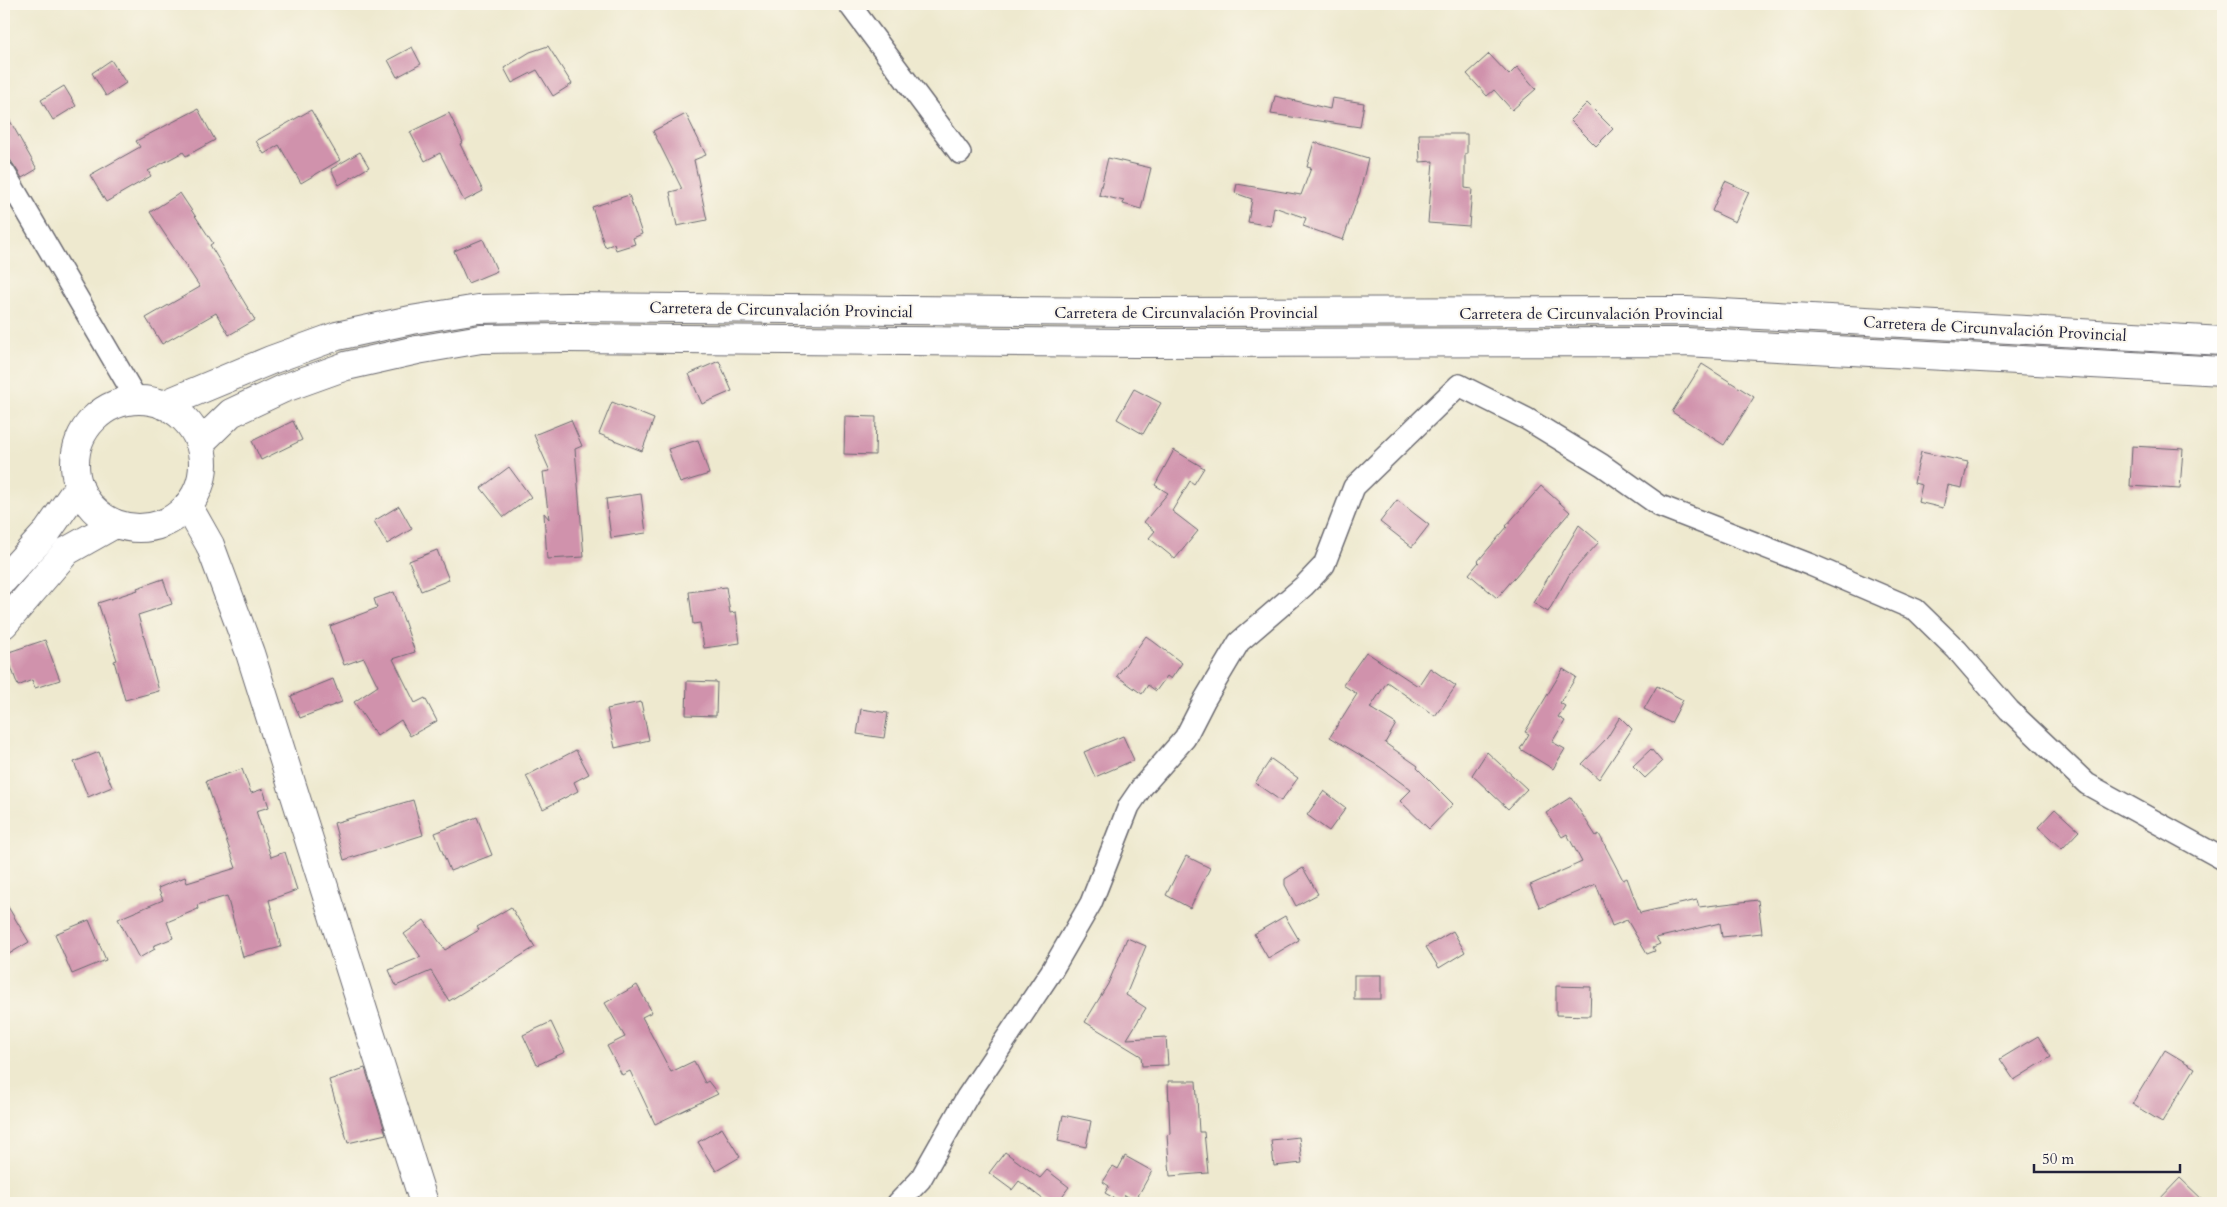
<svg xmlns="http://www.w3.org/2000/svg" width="2227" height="1207" font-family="Cardo,serif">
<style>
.building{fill:#d092ac}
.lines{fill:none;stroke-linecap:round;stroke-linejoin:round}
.street-casing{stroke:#69686f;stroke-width:24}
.secondary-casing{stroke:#69686f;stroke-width:30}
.highway-casing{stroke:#69686f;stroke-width:30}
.street{stroke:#fff;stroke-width:21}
.secondary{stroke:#fff;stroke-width:28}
.highway{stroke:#fff;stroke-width:28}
.labels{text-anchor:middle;stroke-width:4;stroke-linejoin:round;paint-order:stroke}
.street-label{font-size:16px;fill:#22223b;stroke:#fbf7ec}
</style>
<rect width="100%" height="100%" fill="#fbf7ec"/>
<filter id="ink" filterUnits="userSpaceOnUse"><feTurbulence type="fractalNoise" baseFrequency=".02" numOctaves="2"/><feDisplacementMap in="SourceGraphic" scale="10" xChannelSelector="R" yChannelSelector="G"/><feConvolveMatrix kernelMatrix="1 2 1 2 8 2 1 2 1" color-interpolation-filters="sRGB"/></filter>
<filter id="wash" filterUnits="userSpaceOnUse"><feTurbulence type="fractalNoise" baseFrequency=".0096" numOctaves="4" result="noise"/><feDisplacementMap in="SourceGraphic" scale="20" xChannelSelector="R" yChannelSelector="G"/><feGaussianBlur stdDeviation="1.12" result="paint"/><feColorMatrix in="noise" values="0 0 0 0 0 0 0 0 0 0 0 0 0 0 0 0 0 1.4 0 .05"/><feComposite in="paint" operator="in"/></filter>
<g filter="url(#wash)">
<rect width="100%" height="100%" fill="#eee9cf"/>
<g id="blocks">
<g class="building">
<path d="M548 46 572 84 553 96 537 70 512 83 504 68 530 52Z"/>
<path d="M412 47 421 64 397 77 388 60Z"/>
<path d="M1489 54 1509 75 1517 67 1536 89 1512 110 1494 90 1487 96 1467 74Z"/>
<path d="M111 60 126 83 106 96 92 73Z"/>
<path d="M64 86 76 106 53 120 41 100Z"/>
<path d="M1275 96 1330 109 1332 98 1364 103 1360 127 1271 114Z"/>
<path d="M1587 103 1613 129 1596 146 1570 120Z"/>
<path d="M198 109 215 140 186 156 183 152 148 171 151 176 106 202 90 175 140 147 136 141Z"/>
<path d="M4 110 37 169 22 178 4 150Z"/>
<path d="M311 110 340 160 301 183 279 145 264 154 256 141Z"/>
<path d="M449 113 463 142 460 144 483 191 464 201 440 153 425 161 410 132Z"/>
<path d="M686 114 706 155 694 160 707 220 677 226 670 192 682 189 653 131Z"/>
<path d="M1419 134H1467V154H1465V188L1472 189 1469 226 1428 223 1433 161 1420 162Z"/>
<path d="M1314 142 1368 158 1360 192 1343 240 1303 226 1306 218 1274 207 1271 226 1248 222 1252 199 1235 193 1237 184 1301 195 1311 168 1307 167Z"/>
<path d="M360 152 369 167 339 185 331 169Z"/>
<path d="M1108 158 1151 168 1141 209 1123 204 1124 201 1099 195Z"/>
<path d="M1725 181 1749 192 1735 222 1712 211Z"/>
<path d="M180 193 213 243 210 245 255 320 229 335 216 313 162 344 146 318 200 287 150 212Z"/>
<path d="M629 195 642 234 633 238 635 244 616 250 614 244 605 247 592 207Z"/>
<path d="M483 239 497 271 468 283 454 251Z"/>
<path d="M719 361 732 391 702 404 689 374Z"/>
<path d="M1702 364 1754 397 1724 445 1672 412Z"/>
<path d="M1134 389 1161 403 1143 434 1117 419Z"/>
<path d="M612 402 654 419 642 451 599 434Z"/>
<path d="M845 416 876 417 875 455 844 454Z"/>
<path d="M571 420 582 446 575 449 584 557 547 559 544 513 549 519 543 472 550 471 534 435Z"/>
<path d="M293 421 302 440 261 460 252 441Z"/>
<path d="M698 440 709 474 680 483 668 449Z"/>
<path d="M2132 446 2183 449 2180 489 2130 486Z"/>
<path d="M1174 450 1204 468 1194 484 1190 481 1172 511 1198 531 1175 559 1149 538 1155 531 1144 522 1168 493 1155 485Z"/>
<path d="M1921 452 1968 462 1962 488 1948 485 1943 508 1918 502 1922 485 1914 483Z"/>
<path d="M509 467 531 497 504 517 481 488Z"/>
<path d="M1541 486 1570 512 1497 598 1469 574 1479 562 1478 561 1507 527 1506 526Z"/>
<path d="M641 494 646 533 611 538 606 499Z"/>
<path d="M1397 500 1429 525 1412 547 1380 522Z"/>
<path d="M399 506 412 529 387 544 374 521Z"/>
<path d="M1579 525 1599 542 1569 575 1548 612 1533 603Z"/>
<path d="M437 550 449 580 421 591 409 561Z"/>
<path d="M163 579 172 604 138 615 159 691 125 700 114 661 117 660 98 603 138 590 137 588Z"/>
<path d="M726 587 730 613 736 612 740 643 704 648 700 623 693 624 689 592Z"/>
<path d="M394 592 415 652 393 659 415 703 425 698 437 721 410 736 401 720 377 736 354 702 378 686 364 658 344 665 330 626 377 608 374 599Z"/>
<path d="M1146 636 1182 663 1171 679 1167 676 1156 691 1148 685 1142 694 1117 676Z"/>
<path d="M45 640 60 680 35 688 32 680 18 686 6 653Z"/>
<path d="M1366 652 1418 686 1430 668 1456 686 1435 716 1387 682 1370 708 1396 724 1385 743 1418 766 1417 768 1453 804 1429 829 1400 801 1411 790 1380 767 1330 737 1357 694 1343 685Z"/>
<path d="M1563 669 1576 677 1560 703 1565 706 1558 717 1565 721 1552 742 1565 749 1553 769 1520 749 1529 734 1525 732Z"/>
<path d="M333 679 342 702 300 718 291 696Z"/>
<path d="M687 681 717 682 716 716 686 715Z"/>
<path d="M1657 686 1683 700 1671 723 1644 709Z"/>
<path d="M641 702 649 740 615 748 607 709Z"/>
<path d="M861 709 888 713 884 738 857 734Z"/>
<path d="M1620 717 1632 729 1599 779 1582 764 1607 738Z"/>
<path d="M1123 736 1134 760 1095 777 1084 752Z"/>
<path d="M1651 749 1662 762 1645 778 1633 766Z"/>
<path d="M576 750 589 774 574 782 578 791 543 809 526 776Z"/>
<path d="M99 752 112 787 88 797 74 762Z"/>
<path d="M1487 752 1527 789 1508 809 1472 775Z"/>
<path d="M1271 759 1298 778 1281 801 1255 783Z"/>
<path d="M242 769 251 793 263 789 269 807 256 811 271 857 285 852 297 890 269 900 281 947 243 957 227 896 197 905 198 909 167 922 173 938 153 946 155 949 139 958 118 919 163 900 158 888 185 877 187 883 236 868 206 781Z"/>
<path d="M1324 791 1346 808 1329 831 1307 815Z"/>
<path d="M1571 797 1596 836 1599 834 1623 880 1627 878 1640 913 1697 900 1699 907 1758 900 1762 933 1722 937 1720 923 1656 938 1660 944 1653 947 1655 951 1647 954 1627 920 1612 926 1596 884 1540 908 1530 885 1582 862 1567 834 1562 837 1546 813Z"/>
<path d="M413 800 423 835 344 860 334 823Z"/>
<path d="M2055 809 2079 831 2062 849 2038 827Z"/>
<path d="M477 817 492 855 450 871 435 833Z"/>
<path d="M1186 856 1210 868 1190 908 1166 895Z"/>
<path d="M1303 868 1318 894 1296 906 1285 885V879Z"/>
<path d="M4 900 29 942 4 957Z"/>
<path d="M511 907 535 947 449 1001 431 971 396 986 389 970 421 957 404 934 424 920 445 950 479 930 477 927Z"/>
<path d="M1285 916 1299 940 1268 958 1254 934Z"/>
<path d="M89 920 106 960 72 974 55 934Z"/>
<path d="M1453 931 1465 952 1439 968 1426 947Z"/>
<path d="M1127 938 1146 946 1126 995 1146 1008 1127 1039 1166 1037 1168 1065 1142 1066 1141 1056 1085 1022 1108 984Z"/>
<rect x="1354" y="975" width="27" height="24"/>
<path d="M637 985 652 1012 642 1017 671 1072 694 1061 705 1083 708 1081 718 1094 655 1124 630 1071 622 1075 607 1046 625 1037 605 1003Z"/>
<path d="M1556 986 1591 987 1590 1016 1556 1015Z"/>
<path d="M551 1022 565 1052 537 1065 523 1035Z"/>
<path d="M2038 1036 2051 1057 2014 1080 2000 1059Z"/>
<path d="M2165 1050 2195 1068 2162 1122 2132 1104Z"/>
<path d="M365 1068 386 1134 348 1143 329 1080Z"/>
<path d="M1168 1081H1196L1199 1132H1204L1208 1173 1170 1176 1167 1135 1170 1134Z"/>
<path d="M1063 1115 1091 1121 1086 1147 1058 1141Z"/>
<path d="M722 1128 740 1157 716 1171 698 1142Z"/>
<path d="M1299 1137 1302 1163 1274 1166 1271 1140Z"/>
<path d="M1005 1152 1040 1178 1047 1170 1069 1187 1057 1203H1048L1019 1181 1012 1190 989 1173Z"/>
<path d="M1125 1156 1152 1171 1135 1201 1125 1195 1121 1202 1105 1193 1109 1186 1103 1182 1113 1166 1118 1169Z"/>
<path d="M2180 1178 2206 1203H2156Z"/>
</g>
</g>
</g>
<g filter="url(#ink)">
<use href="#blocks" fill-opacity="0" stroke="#69686f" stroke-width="1"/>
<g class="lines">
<g class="street-casing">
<g id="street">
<path d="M849 4 960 153"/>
<path d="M4 172 137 400"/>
<path d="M898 1203 920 1180 967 1097 1051 972 1091 903 1129 806 1142 787 1185 738 1205 699 1239 642 1304 586 1324 565 1354 487 1459 385 1527 419 1602 465 1660 506 1811 565 1916 610 1957 650 2009 710 2087 784 2223 859"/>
</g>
</g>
<g class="secondary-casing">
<path id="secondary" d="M188 506 210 545 250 653 424 1203"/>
</g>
<g class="highway-casing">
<g id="highway">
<circle cx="139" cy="464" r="64"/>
<path d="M163 405 271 360 337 336 411 320 478 309 567 307 1136 312 1686 311 2223 341"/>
<path d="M200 443 231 413 282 389 346 366 417 350 481 339 567 338 1137 343 1686 342 2223 371"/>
<path d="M4 579 47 532 79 486"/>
<path d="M4 624 67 551 115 524"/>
</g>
</g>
<use href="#street" class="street"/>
<use href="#secondary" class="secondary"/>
<use href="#highway" class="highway"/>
</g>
</g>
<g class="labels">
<g class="street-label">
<text transform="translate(781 309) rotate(1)" y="6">Carretera de Circunvalación Provincial</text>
<text x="1186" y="318">Carretera de Circunvalación Provincial</text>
<text x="1591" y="319">Carretera de Circunvalación Provincial</text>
<text transform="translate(1995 328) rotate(3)" y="6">Carretera de Circunvalación Provincial</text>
</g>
</g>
<rect width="2227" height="1207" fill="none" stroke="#fbf7ec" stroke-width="20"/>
<path d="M2034 1164v8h146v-8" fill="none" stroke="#22223b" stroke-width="2.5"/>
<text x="2042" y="1164" font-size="15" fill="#22223b" stroke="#fbf7ec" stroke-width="4" paint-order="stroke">50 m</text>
</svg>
